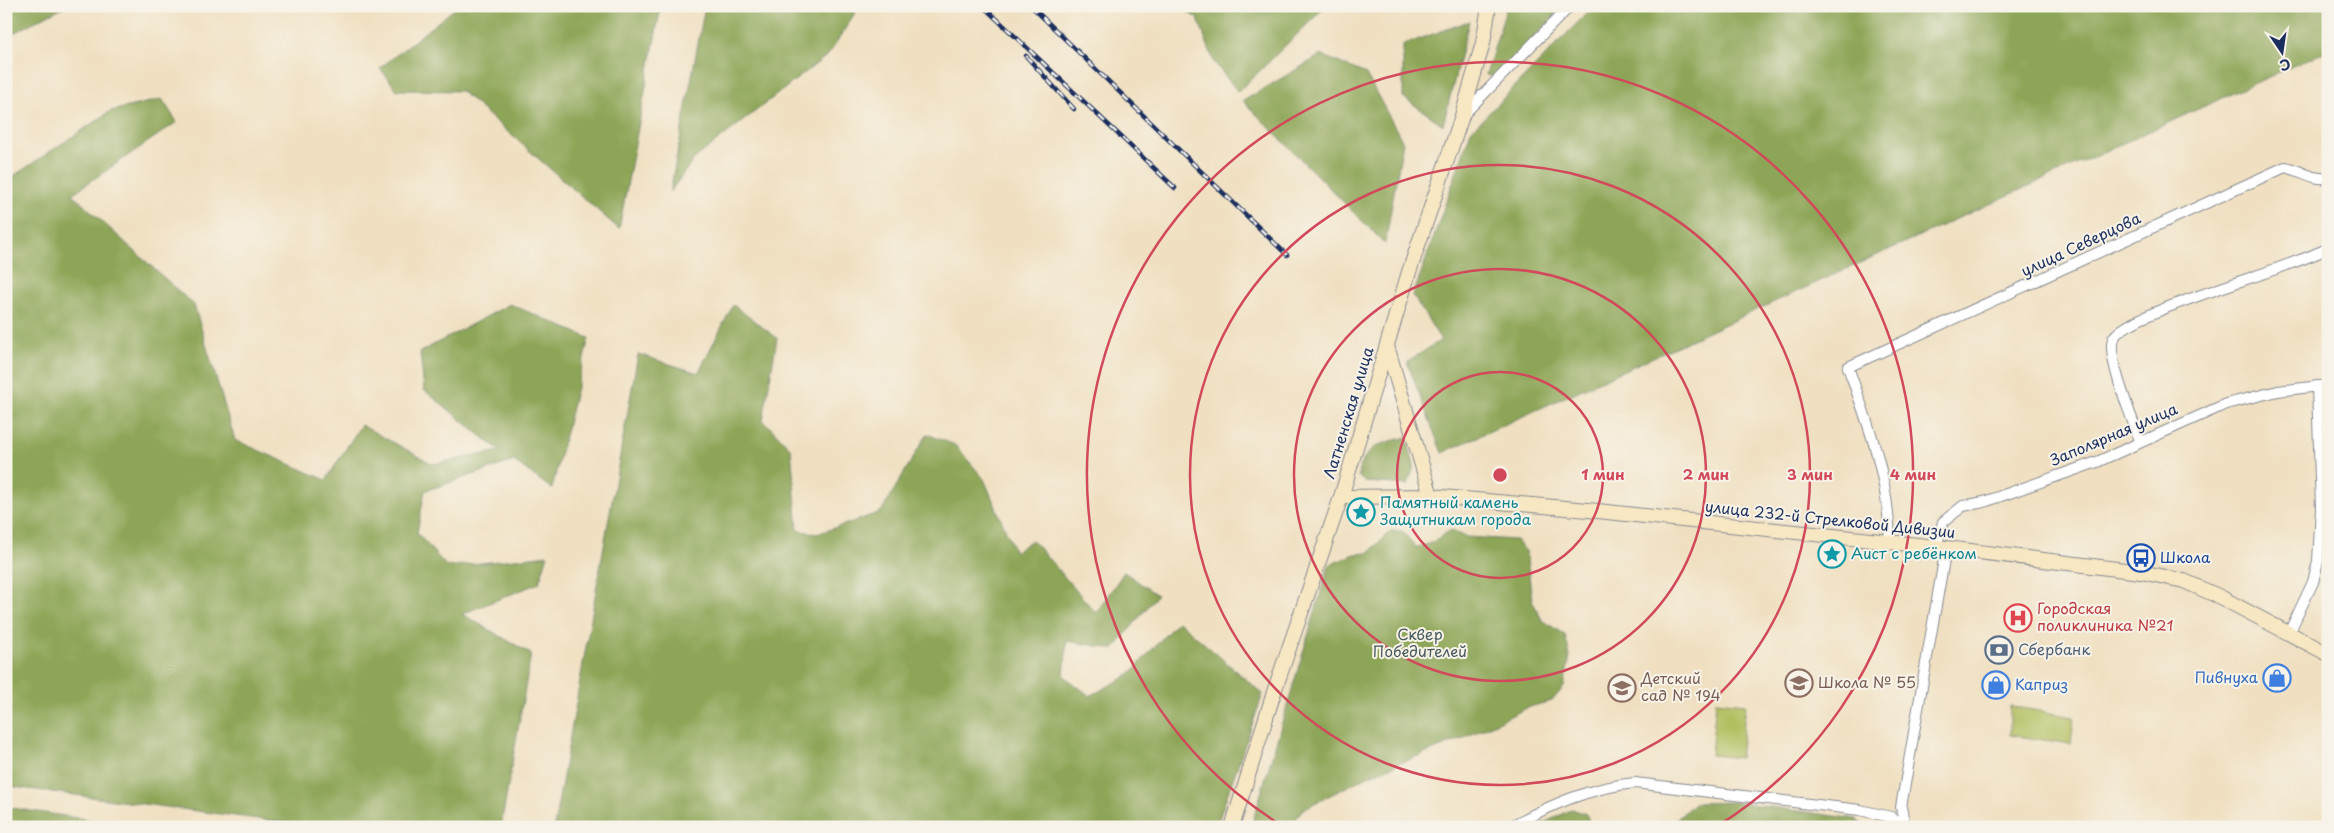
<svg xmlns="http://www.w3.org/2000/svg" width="2334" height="833" font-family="'Playpen Sans',sans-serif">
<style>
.green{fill:#b2be5f;stroke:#66765e}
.forest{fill:#8da556;stroke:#546a5a}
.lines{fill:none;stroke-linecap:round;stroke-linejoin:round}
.street-casing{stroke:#868890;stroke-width:12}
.secondary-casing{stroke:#868890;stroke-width:16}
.street{stroke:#fff;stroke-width:10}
.secondary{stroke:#f7e8c3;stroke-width:14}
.rail-casing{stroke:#1b2f5e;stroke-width:4.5}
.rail{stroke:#f7f3e8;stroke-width:2.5;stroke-dasharray:8;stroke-linecap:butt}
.ring{fill:none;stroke:#d1495b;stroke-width:2.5}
.labels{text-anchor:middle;stroke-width:4;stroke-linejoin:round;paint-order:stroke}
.street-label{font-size:15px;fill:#1b2f5e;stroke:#f7f3e8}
.culture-label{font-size:15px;fill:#0d838f;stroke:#f7f3e8;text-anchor:start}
.transit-label{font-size:15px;fill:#164399;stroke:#f7f3e8;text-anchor:start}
.health-label{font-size:15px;fill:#be3a42;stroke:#f7f3e8;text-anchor:start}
.park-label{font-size:15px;fill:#485a5e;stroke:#f7f3e8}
.service-label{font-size:15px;fill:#4e5e75;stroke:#f7f3e8;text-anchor:start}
.shop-label{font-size:15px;fill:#366cbe;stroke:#f7f3e8;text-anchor:end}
.education-label{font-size:15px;fill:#785e54;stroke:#f7f3e8;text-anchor:start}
.centre{fill:#d1495b;stroke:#f7f3e8;stroke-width:2.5}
.ring-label{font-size:15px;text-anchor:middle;font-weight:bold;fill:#d1495b;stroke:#f7f3e8;stroke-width:4;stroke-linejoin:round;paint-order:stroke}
</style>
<rect width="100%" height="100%" fill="#f7f3e8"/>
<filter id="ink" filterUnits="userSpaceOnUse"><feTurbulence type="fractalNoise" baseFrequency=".02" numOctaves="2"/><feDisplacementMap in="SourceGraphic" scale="10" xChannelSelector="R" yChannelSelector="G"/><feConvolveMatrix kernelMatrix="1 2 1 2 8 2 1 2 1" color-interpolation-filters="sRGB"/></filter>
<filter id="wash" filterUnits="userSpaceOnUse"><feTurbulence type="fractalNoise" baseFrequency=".0096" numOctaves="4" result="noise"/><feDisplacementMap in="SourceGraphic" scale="20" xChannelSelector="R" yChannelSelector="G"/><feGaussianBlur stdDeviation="1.12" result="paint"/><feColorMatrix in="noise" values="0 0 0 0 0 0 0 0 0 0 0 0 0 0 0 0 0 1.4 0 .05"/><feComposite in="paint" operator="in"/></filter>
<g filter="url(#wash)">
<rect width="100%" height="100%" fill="#f0e0c1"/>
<g class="green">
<path d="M1716 701 1746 704 1740 758 1711 755Z"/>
<path d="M2010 706 2074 717 2071 744 2010 735Z"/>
</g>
<g class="forest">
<path d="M6 6H65L6 37Z"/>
<path d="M458 6H661L619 229 461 91 397 90 380 68Z"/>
<path d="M705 6H856L855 13 829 54 694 159 670 192Z"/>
<path d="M1179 6H1326L1238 92 1214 62 1198 19Z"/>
<path d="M1507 6H1564L1497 77 1486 75Z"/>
<path d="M1594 6H2328V50L1442 453 1407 362 1441 340 1413 296 1471 131Z"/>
<path d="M1469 21 1443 125 1403 97V45Z"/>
<path d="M1321 55 1366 74 1403 142 1385 244 1243 101Z"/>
<path d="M162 99 177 122 72 194 194 305 235 440 326 480 361 425 433 464 500 451 424 390 420 352 510 304 589 338 552 489 514 461 425 491 417 533 447 567 548 555 539 583 462 614 531 654 501 827H319L6 786V181L111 111Z"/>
<path d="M733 305 777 338 763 420 791 449 798 530 817 534 881 512 927 434 955 445 984 479 1015 552 1032 540 1096 613 1124 572 1157 595 1114 649 1067 641 1064 676 1090 696 1129 675 1178 621 1263 694 1216 827H554L638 354 698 373Z"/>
<path d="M1407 437 1414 466 1408 485 1365 482 1358 476C1365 445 1379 444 1407 437Z"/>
<path d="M1452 530 1466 537 1516 540 1526 551 1532 600 1542 620 1565 635 1570 656 1564 687 1552 701 1529 707 1466 737 1368 776 1303 809 1290 827H1251L1329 565 1355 554 1368 553 1390 531H1402L1416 547C1436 544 1435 538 1452 530Z"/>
<path d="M1735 802 1856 819 1865 827H1669L1694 803Z"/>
<path d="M6 807 136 827H6Z"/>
<path d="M1572 809 1586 814 1592 827H1536Z"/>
</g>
</g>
<g filter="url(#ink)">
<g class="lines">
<g class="street-casing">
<g id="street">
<path d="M1464 114 1570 6"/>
<path d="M2140 440C2133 421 2106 356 2113 339 2124 312 2292 269 2328 248"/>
<path d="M1890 542C1888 475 1870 429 1848 367L2285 167C2302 170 2311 180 2328 178"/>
<path d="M1936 547 1943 522 1963 506 1984 502 2097 462 2226 404 2278 391 2328 385"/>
<path d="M2289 633 2313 582 2318 561 2321 509 2317 386"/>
<path d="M1509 827C1549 806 1590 787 1635 783L1860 810 1891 817 1903 827"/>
<path d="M1905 827 1901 807 1946 548"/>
</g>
</g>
<g class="secondary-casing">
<g id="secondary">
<path d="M1387 346 1431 496"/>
<path d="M1341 497 1431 496 1588 510 1946 548 2141 572 2184 581 2220 597 2328 654"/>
<path d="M1232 827 1275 689 1341 497 1409 272 1462 116 1483 43 1489 6"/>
</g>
</g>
<use href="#street" class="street"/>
<use href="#secondary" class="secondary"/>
<g class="rail-casing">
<g id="rail">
<path d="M983 6 1175 188"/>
<path d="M1031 6 1287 255"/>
<path d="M1026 56 1074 109"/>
</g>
</g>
<use href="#rail" class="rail"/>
</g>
</g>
<g class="ring">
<circle cx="1500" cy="475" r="103"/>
<circle cx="1500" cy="475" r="206"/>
<circle cx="1500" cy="475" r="310"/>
<path d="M1281 825A413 413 0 1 1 1719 825"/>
</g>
<defs>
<g id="sight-ring" transform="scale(1.4375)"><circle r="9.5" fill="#f7f3e8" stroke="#0f9aa8" stroke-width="1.5"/><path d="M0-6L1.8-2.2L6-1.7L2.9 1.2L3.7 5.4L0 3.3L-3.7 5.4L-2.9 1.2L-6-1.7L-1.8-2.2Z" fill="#0f9aa8"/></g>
<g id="bus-ring" transform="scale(1.4375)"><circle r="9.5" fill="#f7f3e8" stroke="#1a4fb4" stroke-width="1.5"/><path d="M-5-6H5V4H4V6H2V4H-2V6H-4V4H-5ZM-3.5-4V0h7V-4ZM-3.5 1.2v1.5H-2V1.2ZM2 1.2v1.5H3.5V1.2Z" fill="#1a4fb4"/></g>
<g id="hospital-ring" transform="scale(1.4375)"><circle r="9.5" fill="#f7f3e8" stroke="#e0444e" stroke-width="1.5"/><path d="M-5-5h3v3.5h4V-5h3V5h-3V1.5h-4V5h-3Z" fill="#e0444e"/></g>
<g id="bank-ring" transform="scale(1.4375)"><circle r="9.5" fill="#f7f3e8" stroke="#5c6f8a" stroke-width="1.5"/><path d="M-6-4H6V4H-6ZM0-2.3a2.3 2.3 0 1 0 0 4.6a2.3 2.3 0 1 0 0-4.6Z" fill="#5c6f8a"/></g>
<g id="shop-ring" transform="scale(1.4375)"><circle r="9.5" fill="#f7f3e8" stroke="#3f7fe0" stroke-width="1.5"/><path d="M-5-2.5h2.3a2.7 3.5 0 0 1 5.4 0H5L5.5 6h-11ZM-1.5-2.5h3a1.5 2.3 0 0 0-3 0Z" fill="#3f7fe0"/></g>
<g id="school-ring" transform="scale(1.4375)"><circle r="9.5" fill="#f7f3e8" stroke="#8d6e63" stroke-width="1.5"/><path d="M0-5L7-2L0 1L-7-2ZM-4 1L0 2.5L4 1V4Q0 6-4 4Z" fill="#8d6e63"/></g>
</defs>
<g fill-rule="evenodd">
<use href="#sight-ring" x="1361" y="512"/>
<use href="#sight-ring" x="1832" y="554"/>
<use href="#bus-ring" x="2141" y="558"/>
<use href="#hospital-ring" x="2018" y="618"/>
<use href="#bank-ring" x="1999" y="650"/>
<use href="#shop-ring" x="2277" y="678"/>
<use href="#school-ring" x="1799" y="683"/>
<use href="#shop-ring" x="1996" y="685"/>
<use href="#school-ring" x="1622" y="688"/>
</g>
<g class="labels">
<g class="street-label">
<text transform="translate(2081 245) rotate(-25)" y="5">улица Северцова</text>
<text transform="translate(1349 413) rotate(-73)" y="5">Латненская улица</text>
<text transform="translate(2114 435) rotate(-23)" y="5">Заполярная улица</text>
<text transform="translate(1830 520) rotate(6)" y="5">улица 232-й Стрелковой Дивизии</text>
</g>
<g class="culture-label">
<text x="1380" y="508">Памятный камень<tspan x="1380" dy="17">Защитникам города</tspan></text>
<text x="1851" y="559">Аист с ребёнком</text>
</g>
<g class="transit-label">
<text x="2160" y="563">Школа</text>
</g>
<g class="health-label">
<text x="2037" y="614">Городская<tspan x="2037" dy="17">поликлиника №21</tspan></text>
</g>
<g class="park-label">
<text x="1420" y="640">Сквер<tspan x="1420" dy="17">Победителей</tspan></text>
</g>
<g class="service-label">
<text x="2018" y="655">Сбербанк</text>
</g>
<g class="shop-label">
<text x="2258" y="683">Пивнуха</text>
<text x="2015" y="690" text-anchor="start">Каприз</text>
</g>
<g class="education-label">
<text x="1641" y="684">Детский<tspan x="1641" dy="17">сад № 194</tspan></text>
<text x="1818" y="688">Школа № 55</text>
</g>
</g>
<circle cx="1500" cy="475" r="8" class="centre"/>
<g class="ring-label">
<text x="1603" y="480">1 мин</text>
<text x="1706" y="480">2 мин</text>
<text x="1810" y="480">3 мин</text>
<text x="1913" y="480">4 мин</text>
</g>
<rect width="2334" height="833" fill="none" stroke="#f7f3e8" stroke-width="25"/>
<g transform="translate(2282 52) rotate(167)" stroke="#f7f3e8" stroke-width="4" paint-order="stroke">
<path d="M0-4L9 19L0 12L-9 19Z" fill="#1b2f5e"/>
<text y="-8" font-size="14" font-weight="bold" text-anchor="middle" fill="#1b2f5e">С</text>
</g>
</svg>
